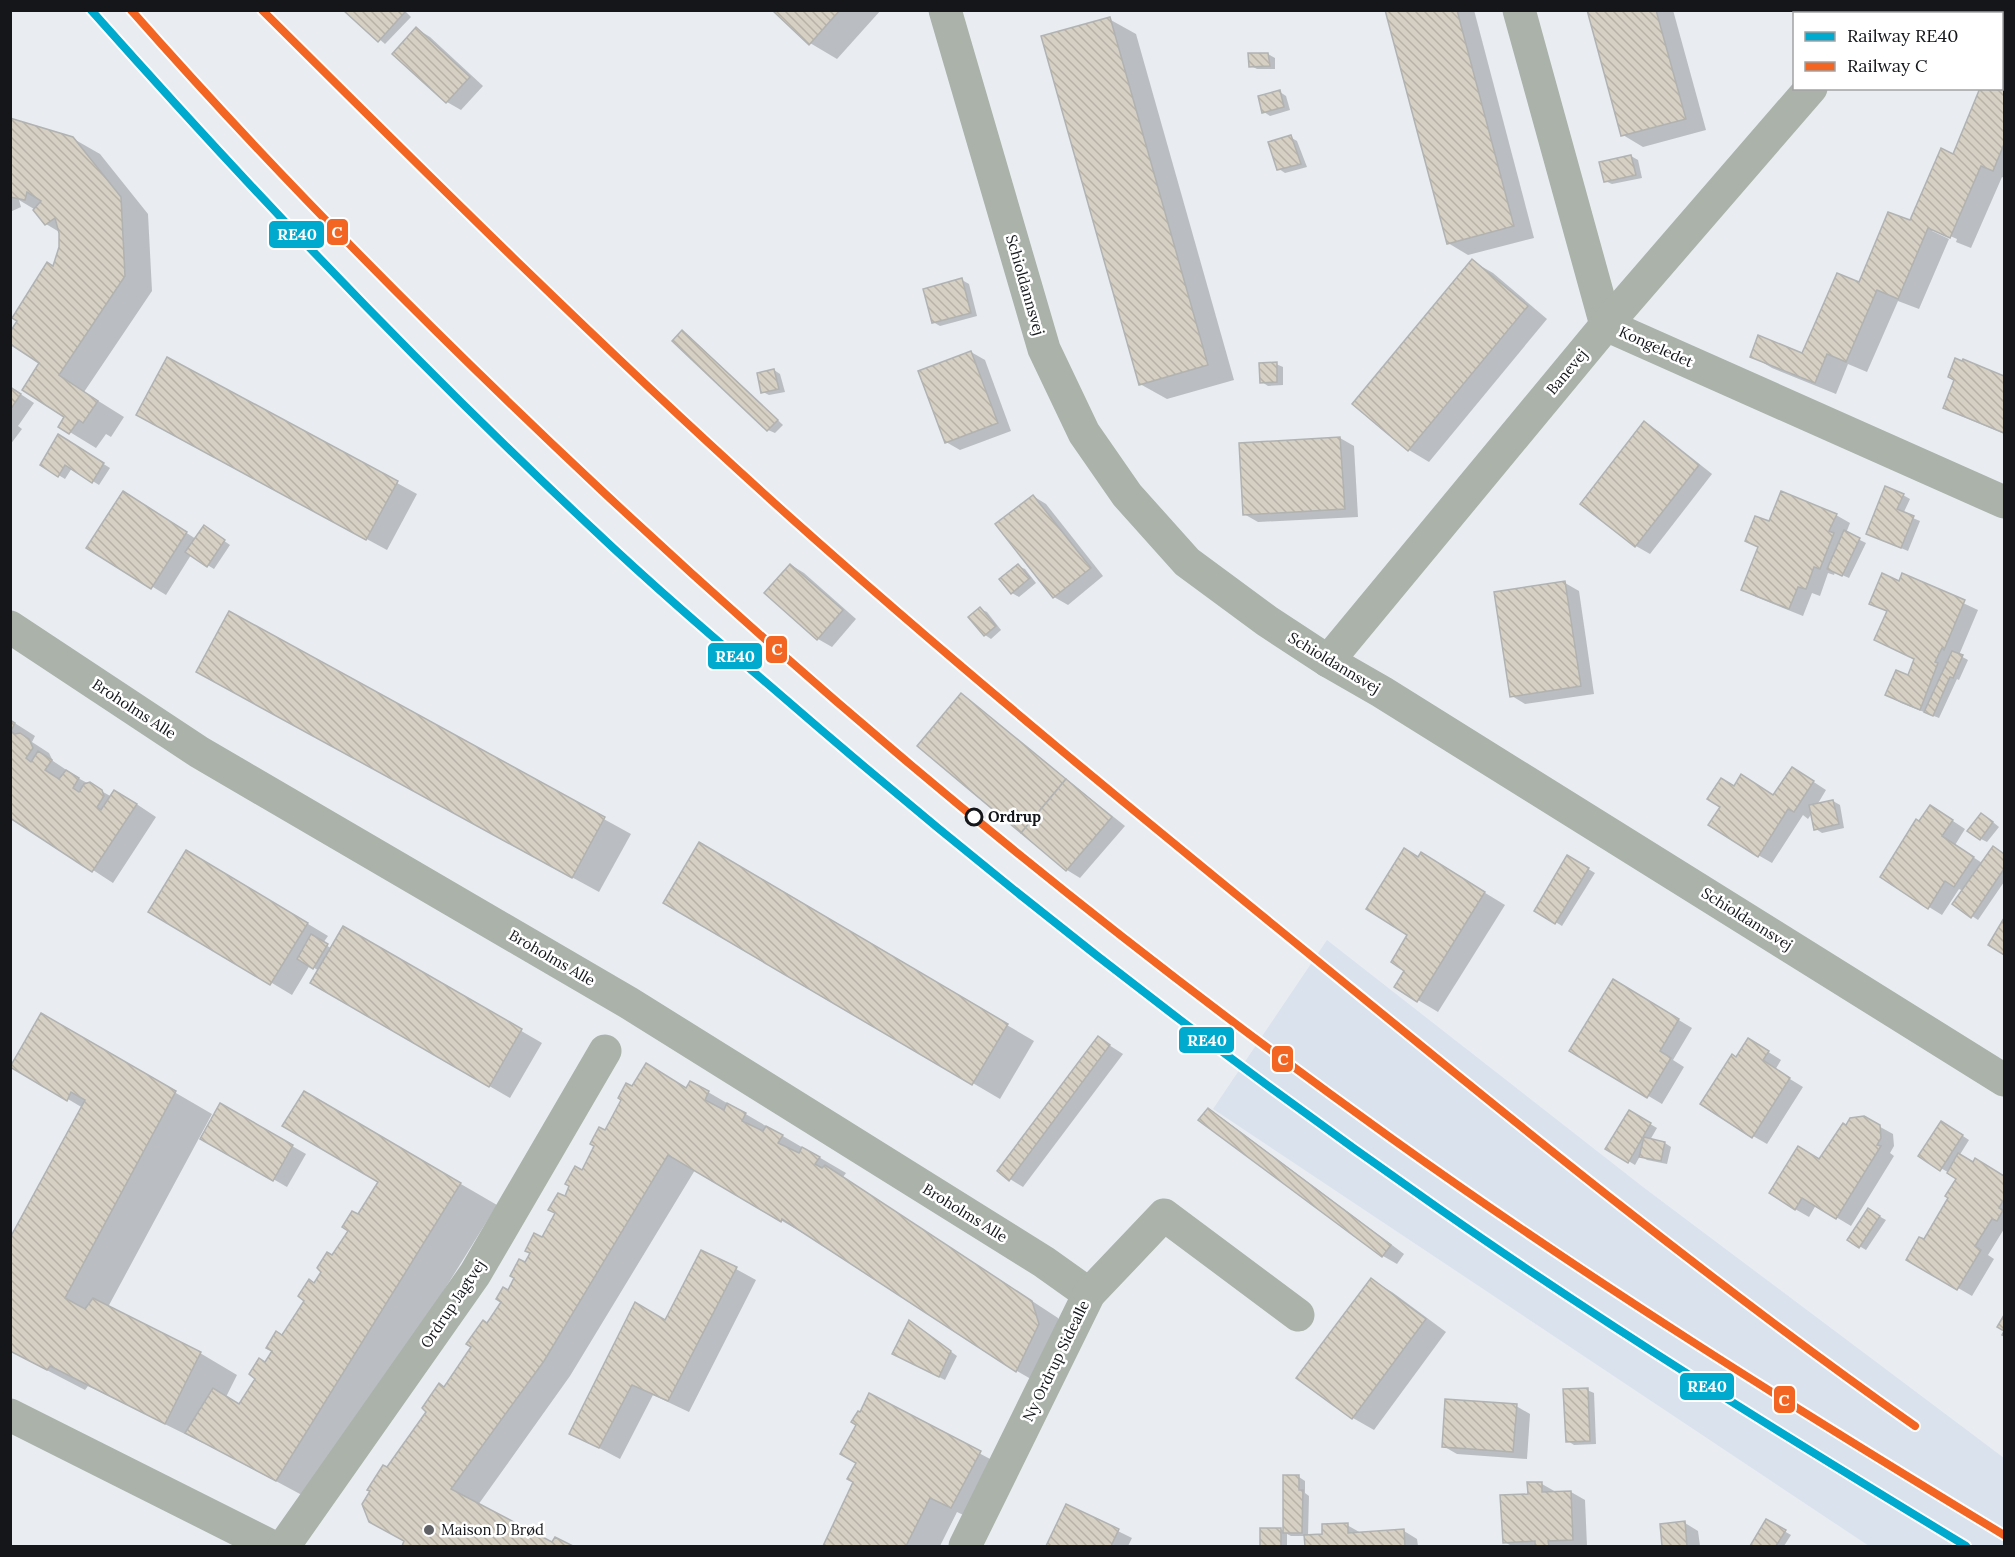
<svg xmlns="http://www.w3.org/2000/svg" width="2015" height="1557" font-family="Lora,serif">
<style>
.built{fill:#dae2ee}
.shadow{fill:#0003}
.building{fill:url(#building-back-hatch);stroke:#b1b2b2;stroke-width:1.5}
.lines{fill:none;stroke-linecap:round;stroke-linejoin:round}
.minor{stroke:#aab2aa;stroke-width:33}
.rail-1-casing{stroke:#fff;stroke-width:12}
.rail-2-casing{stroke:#fff;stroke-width:12}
.rail-1{stroke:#00a9ce;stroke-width:8}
.rail-2{stroke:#f26522;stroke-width:8}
.stop-dot{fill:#fff;stroke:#14161a;stroke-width:3}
.poi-dot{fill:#5f6166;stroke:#fff;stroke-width:2}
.labels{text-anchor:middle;stroke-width:5;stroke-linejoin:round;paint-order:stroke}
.street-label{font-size:15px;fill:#14161a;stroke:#fff}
.stop-label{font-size:15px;font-weight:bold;fill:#14161a;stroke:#fff;text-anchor:start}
.poi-label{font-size:15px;fill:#14161a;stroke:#fff;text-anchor:start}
.line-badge{stroke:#fff;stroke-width:2}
.badge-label{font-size:16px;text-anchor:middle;font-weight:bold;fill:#fff}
</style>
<defs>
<pattern id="building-back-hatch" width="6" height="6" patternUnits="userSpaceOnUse" patternTransform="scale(1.5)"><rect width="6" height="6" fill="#d6cfc3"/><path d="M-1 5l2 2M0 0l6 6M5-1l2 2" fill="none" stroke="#b7b1a7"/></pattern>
</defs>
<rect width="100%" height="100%" fill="#e9edf2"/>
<path class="built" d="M1327 940 1643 1187 2004 1458V1546H1869L1213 1109Z"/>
<g class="shadow">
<path d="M346 10H404L411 17 385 44Z"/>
<path d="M774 10H881L837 59 810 43Z"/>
<path d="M1386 10H1474L1534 238 1468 255 1448 243Z"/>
<path d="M1589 10H1673L1706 130 1643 147 1623 135Z"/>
<path d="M1972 10H2004V178L2002 177 1971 248 1956 242 1957 239 1932 228V231L1949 239 1919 309 1898 301 1867 372 1848 364 1836 394 1772 368 1752 356 1803 355 1911 222 1954 156 2002 88V14Z"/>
<path d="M1109 19 1136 34 1234 380 1167 399 1140 384Z"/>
<path d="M417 29 430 37 483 86 461 110 447 102 394 54Z"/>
<path d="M1268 54 1275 58V69H1257L1251 66Z"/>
<path d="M1280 92 1286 96 1290 110 1270 116 1264 112Z"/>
<path d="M10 120 72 138 100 154 148 214 152 291 84 392 124 417 111 437 106 434 96 448 60 426 66 417 42 363 54 268 61 247V233L46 224 34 209 19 200 21 207 10 212Z"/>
<path d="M1290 137 1297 141 1307 167 1285 173 1279 169Z"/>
<path d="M1631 156 1638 160 1642 178 1612 184 1605 181Z"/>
<path d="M1472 261 1493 273 1547 319 1429 462 1409 450 1354 404Z"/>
<path d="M962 280 969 284 977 316 940 326 933 322Z"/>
<path d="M682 332 689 336 783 425 775 433 768 430Z"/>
<path d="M971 352 985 360 1011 431 960 450 946 442Z"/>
<path d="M1964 361 2004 378V434L1959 415 1945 407Z"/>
<path d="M1276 364 1283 367V385L1268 386 1262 382Z"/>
<path d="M774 370 780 374 785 392 769 395 763 392Z"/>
<path d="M10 387 34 403 18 426 22 429 10 445Z"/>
<path d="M1644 423 1658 431 1712 474 1650 554 1636 546 1582 504Z"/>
<path d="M158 426 397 483 417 494 387 550Z"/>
<path d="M59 436 110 468 99 485 72 468 65 479 42 465Z"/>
<path d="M1340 438 1354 446 1358 517 1258 522 1244 514Z"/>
<path d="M1903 495 1910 499 1903 514 1920 521 1908 551 1868 534Z"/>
<path d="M1033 496 1046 504 1103 576 1068 605 1054 597Z"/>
<path d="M137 501 196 539 210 531 230 545 214 569 191 555 166 595 88 547Z"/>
<path d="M1836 515 1850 523 1846 533 1866 543 1849 578 1835 572 1834 575 1828 573 1820 596 1812 593 1803 616 1756 597 1743 589 1759 548 1747 541 1769 523Z"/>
<path d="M791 565 804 573 856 619 832 647 818 639 766 593Z"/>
<path d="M1018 566 1025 569 1036 583 1019 597 1012 593 1001 580Z"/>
<path d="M1903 575 1978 610 1959 655 1968 660 1959 680 1957 679 1939 718 1901 703 1887 695 1908 677 1916 660 1888 612 1871 603 1900 582Z"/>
<path d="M1565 583 1579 591 1594 694 1525 704 1512 696Z"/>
<path d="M980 609 987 612 1001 630 991 639 985 635Z"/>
<path d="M230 613 631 834 599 892 224 687Z"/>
<path d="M961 695 1125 826 1080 878 1067 870Z"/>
<path d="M10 720 35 736 32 742 49 753 53 761 71 773V774L112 797 135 803 156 817 113 883 10 816Z"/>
<path d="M1806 777 1826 790 1817 805 1833 801 1840 805 1844 828 1822 833 1816 829 1812 813 1808 819 1803 815 1772 863 1758 855 1735 788 1774 797Z"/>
<path d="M1944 815 1965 829 1955 845 1982 863 1993 848 2004 855V882L1978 920 1972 916 1963 891 1959 889 1942 915 1929 907 1920 823Z"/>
<path d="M1988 818 1999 827 1987 842 1981 839Z"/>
<path d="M700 844 1034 1041 1000 1099 665 902Z"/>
<path d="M1568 857 1595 873 1562 926 1536 910Z"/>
<path d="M1419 858 1441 866 1505 905 1438 1012 1418 1000 1409 934Z"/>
<path d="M207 863 328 936 323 943 332 949 344 928 542 1043 510 1098 312 983 319 971 310 965 292 995 151 911Z"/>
<path d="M1614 981 1692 1028 1673 1060 1684 1067 1662 1104 1571 1050Z"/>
<path d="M42 1015 212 1114 108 1307 200 1353 237 1375 226 1397 240 1405 380 1182 304 1093 497 1205 313 1501 203 1442V1443L88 1386 85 1390 10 1351V1241L83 1108 12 1066Z"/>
<path d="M1098 1038 1123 1054 1023 1187 1010 1179Z"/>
<path d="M1762 1048 1781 1060 1775 1070 1803 1087 1767 1144 1753 1136 1737 1059Z"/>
<path d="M633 1088 687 1089 708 1092 846 1173 843 1177 1058 1318 1065 1340 1043 1386 1017 1371 809 1234 808 1236 695 1170 570 1376 478 1505 553 1544 555 1539 570 1546H406L404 1545 406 1541 388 1469 488 1325 525 1264 543 1239 565 1198Z"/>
<path d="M221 1105 306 1154 287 1187 202 1138Z"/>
<path d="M1208 1110 1222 1118 1404 1254 1397 1264 1383 1256 1200 1120Z"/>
<path d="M1630 1112 1657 1128 1650 1140 1665 1143 1671 1147 1667 1164 1647 1160 1640 1156 1635 1165 1607 1148Z"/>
<path d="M1864 1118 1893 1134 1894 1146 1890 1153 1894 1156 1851 1226 1816 1205 1809 1217 1795 1209 1820 1161Z"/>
<path d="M1948 1126 1969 1140 1959 1156 1974 1164 1976 1160 2004 1177V1229L1988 1255 1994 1259 1972 1296 1908 1259 1924 1241 1950 1197 1958 1178 1920 1156Z"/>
<path d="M1868 1210 1886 1220 1866 1250 1849 1240Z"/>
<path d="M736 1269 756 1280 689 1412 653 1395 620 1459 571 1433 666 1322Z"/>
<path d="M1371 1280 1392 1292 1446 1332 1374 1430 1353 1418 1299 1378Z"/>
<path d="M916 1326 957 1356 945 1380 900 1357Z"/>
<path d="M1587 1390 1594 1393 1596 1444 1574 1445 1568 1441Z"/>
<path d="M870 1395 1007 1468 978 1522 957 1512 940 1546H825L855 1482 857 1463 858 1424Z"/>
<path d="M1516 1406 1530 1414 1527 1459 1457 1454 1443 1446Z"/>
<path d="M1299 1477 1305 1481V1493L1309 1496 1308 1536 1324 1535 1347 1525 1361 1533 1404 1531 1417 1539 1418 1546H1306V1536H1291L1287 1534V1546H1261V1529H1281L1284 1531Z"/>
<path d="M1542 1484 1556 1492H1571L1585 1500 1587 1546H1512L1504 1542 1529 1495Z"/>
<path d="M1067 1506 1132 1538 1128 1546H1047Z"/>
<path d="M1767 1521 1791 1535 1784 1546H1751Z"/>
<path d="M1685 1523 1698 1531 1700 1546H1663L1662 1525Z"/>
</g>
<g class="building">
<path d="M343 10H403L405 12 378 42Z"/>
<path d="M772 10H840L809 45Z"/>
<path d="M1385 10H1457L1514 226 1447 244Z"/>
<path d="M1587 10H1656L1686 119 1621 136Z"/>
<path d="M1970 10H2004L2003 47 2004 48V144L1993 171 1981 166 1950 238 1928 228 1898 299 1877 290 1846 362 1827 354 1815 383 1750 357 1758 335 1802 353 1837 273 1859 282 1888 212 1910 220 1941 148 1953 154 1980 88H2002V14H1969Z"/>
<path d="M1110 17 1208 365 1139 385 1041 36Z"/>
<path d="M416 27 470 77 446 103 392 54Z"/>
<path d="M1248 53H1268L1270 66 1249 67Z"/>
<path d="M1280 90 1284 107 1262 113 1258 96Z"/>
<path d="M10 118 73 137 121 197 125 276 59 375 98 401 83 423 79 420 69 434 58 427 64 417 22 390 39 363 10 344V332L17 321 12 318 47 262 53 266 59 247V233L55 218 45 225 33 210 41 201 27 192 25 200 10 197Z"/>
<path d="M1291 135 1301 164 1277 170 1268 142Z"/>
<path d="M1631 155 1636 175 1604 182 1599 162Z"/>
<path d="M1472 259 1528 306 1408 451 1352 404Z"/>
<path d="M962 278 971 313 932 323 923 289Z"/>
<path d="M682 330 778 420 767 431 672 341Z"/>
<path d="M971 351 998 423 945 443 918 371Z"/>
<path d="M167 357 398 481 366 540 136 415Z"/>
<path d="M1955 358 1962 361 1963 359 2004 376V433L1943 408 1954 380 1948 377Z"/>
<path d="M1277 362V382L1260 383 1259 363Z"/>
<path d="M774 369 779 389 761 393 757 373Z"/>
<path d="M10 387 21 394 10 410Z"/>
<path d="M1644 421 1699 465 1635 547 1580 504Z"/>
<path d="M58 434 104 463 92 483 65 465 58 477 40 465Z"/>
<path d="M1340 437 1345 509 1243 515 1239 443Z"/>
<path d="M1885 486 1904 494 1897 509 1914 516 1901 548 1866 534Z"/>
<path d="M123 491 187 532 151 589 86 548Z"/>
<path d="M1781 491 1837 514 1829 531 1834 533 1820 569 1814 567 1806 589 1798 587 1789 609 1741 590 1758 547 1745 541 1755 516 1769 521Z"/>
<path d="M1033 495 1091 568 1053 598 995 524Z"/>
<path d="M204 525 225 540 207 567 185 552Z"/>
<path d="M1844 530 1860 538 1842 576 1827 569Z"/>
<path d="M790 564 843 610 817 640 764 593Z"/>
<path d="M1018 564 1030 578 1011 594 999 579Z"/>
<path d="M1882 573 1899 581 1902 573 1965 600 1944 650 1942 648 1935 662 1938 663 1920 710 1885 695 1896 670 1908 675 1914 659 1874 640 1887 611 1869 604Z"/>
<path d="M1565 581 1581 686 1510 697 1494 592Z"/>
<path d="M980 607 996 626 984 636 968 617Z"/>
<path d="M229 611 605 817 572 878 196 672Z"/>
<path d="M1952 651 1963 655 1953 678 1950 677 1933 716 1924 712Z"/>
<path d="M961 693 1066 779 1021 833 917 746Z"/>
<path d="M10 720 15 723 11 731 15 734 20 733 29 739 33 748 26 758 31 762 38 751 52 760 45 770 59 779 66 770 79 778 73 788 79 792 84 784 90 782 102 790 104 796 97 807 101 810 114 790 137 804 92 872 10 818Z"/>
<path d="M1792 767 1814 781 1794 812 1788 809 1758 857 1708 825 1720 807 1707 799 1721 778 1734 786 1741 774 1773 795Z"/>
<path d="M1066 779 1112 817 1066 871 1021 833Z"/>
<path d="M1833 800 1839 824 1814 830 1809 805Z"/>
<path d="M1930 805 1953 820 1942 836 1974 857 1954 887 1945 881 1928 909 1880 877 1916 819 1919 821Z"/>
<path d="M1981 813 1993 822 1980 840 1967 831Z"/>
<path d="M699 842 1008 1024 972 1085 663 903Z"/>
<path d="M1993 846 2004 854V869L1971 918 1952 904Z"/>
<path d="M1404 848 1418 857 1421 852 1485 892 1417 1002 1394 987 1404 971 1391 962 1407 935 1366 909Z"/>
<path d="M186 850 308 923 270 985 148 912Z"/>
<path d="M1567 855 1589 868 1555 924 1534 911Z"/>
<path d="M2004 918V955L1988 945Z"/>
<path d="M343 926 522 1029 489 1087 310 983Z"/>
<path d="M311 934 328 944 313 969 297 959Z"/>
<path d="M1613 979 1679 1019 1660 1051 1671 1058 1647 1098 1569 1051Z"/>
<path d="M41 1013 176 1091 65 1298 85 1309 93 1298 201 1352 165 1424 50 1366 47 1370 10 1351V1238L85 1100 71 1092 67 1101 10 1067Z"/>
<path d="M1098 1036 1110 1045 1009 1181 997 1171Z"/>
<path d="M1748 1038 1769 1051 1763 1060 1790 1078 1752 1138 1700 1104 1732 1054 1736 1057Z"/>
<path d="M646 1063 686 1088 690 1081 709 1091 705 1100 724 1110 727 1103 746 1113 742 1121 763 1131 766 1126 783 1135 778 1143 799 1153 802 1147 820 1157 815 1164 822 1168 825 1165 1032 1301 1039 1324 1016 1372 782 1219 781 1222 668 1155 544 1361 451 1489 552 1542 555 1537 573 1546H402L404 1541 369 1522 362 1504 370 1491 367 1490 383 1465 387 1467 426 1412 422 1408 439 1383 444 1387 471 1347 466 1344 483 1320 487 1323 501 1302 496 1299 503 1287 508 1290 514 1278 510 1276 519 1259 525 1262 530 1253 525 1251 534 1233 542 1237 555 1213 548 1210 558 1193 565 1196 569 1186 565 1184 575 1166 582 1170 594 1146 590 1144 599 1127 605 1130 621 1100 618 1098 626 1083 632 1086Z"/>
<path d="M304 1091 461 1183 276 1481 185 1433 213 1388 239 1404 255 1379 249 1374 259 1358 265 1362 272 1351 266 1348 276 1331 282 1335 304 1301 298 1296 309 1279 314 1283 321 1272 317 1268 327 1252 332 1255 348 1231 342 1227 352 1211 358 1214 378 1182 282 1126Z"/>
<path d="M220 1103 293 1145 273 1181 200 1139Z"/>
<path d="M1208 1108 1391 1245 1382 1257 1198 1120Z"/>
<path d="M1629 1110 1651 1123 1628 1163 1605 1149Z"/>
<path d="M1864 1116 1880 1125 1881 1138 1877 1145 1881 1146 1836 1219 1802 1198 1795 1210 1769 1193 1798 1146 1819 1159 1843 1123 1846 1125 1850 1118Z"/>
<path d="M1941 1121 1963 1135 1940 1171 1918 1156Z"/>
<path d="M1644 1137 1665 1142 1661 1161 1639 1157Z"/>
<path d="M1958 1153 1973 1162 1975 1158 2004 1176V1199L1999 1208 2003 1210 1997 1221 1992 1219 1975 1246 1981 1250 1957 1290 1906 1260 1919 1237 1924 1239 1948 1198 1945 1196 1956 1179 1947 1173Z"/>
<path d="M1868 1208 1880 1216 1859 1248 1847 1240Z"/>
<path d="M701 1250 737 1267 668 1401 632 1385 599 1448 569 1434 635 1302 665 1320Z"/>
<path d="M1371 1278 1426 1319 1352 1419 1296 1378Z"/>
<path d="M2004 1315V1336L2002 1335 2004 1331 1997 1327Z"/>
<path d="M909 1320 951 1351 939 1377 892 1354Z"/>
<path d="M1588 1388 1590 1441 1566 1442 1563 1389Z"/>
<path d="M869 1393 981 1451 951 1508 930 1498 906 1546H823L853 1482 847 1479 856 1463 840 1454 856 1425 851 1422 858 1411 860 1412Z"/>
<path d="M1445 1399 1517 1404 1513 1452 1442 1447Z"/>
<path d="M1283 1475H1299V1490H1303L1302 1533H1283Z"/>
<path d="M1527 1482H1542V1492L1571 1491 1573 1540 1548 1541 1549 1546H1535V1541L1503 1543 1500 1495 1528 1494Z"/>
<path d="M1066 1504 1119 1529 1111 1546H1046Z"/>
<path d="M1766 1519 1786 1530 1776 1546H1750Z"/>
<path d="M1685 1521 1687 1546H1698H1662L1660 1524Z"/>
<path d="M1348 1523V1533L1404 1529 1405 1546H1305L1304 1535 1322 1534V1524Z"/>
<rect x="1260" y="1528" width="21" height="18"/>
</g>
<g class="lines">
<g class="minor">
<path d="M945 10 1044 349 1084 433 1127 495 1187 562 1267 621 1328 661 1382 692 2004 1080"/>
<path d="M1519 10 1606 325 2004 502"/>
<path d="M1876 14 1879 10"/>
<path d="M10 627 199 752 629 1003 1044 1262 1089 1294"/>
<path d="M1328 661 1606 325 1811 88"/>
<path d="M10 1415 271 1546"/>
<path d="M284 1546 475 1274 605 1051"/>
<path d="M965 1546 1089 1294 1164 1215 1298 1315"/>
</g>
<g class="rail-1-casing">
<path id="rail-1" d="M91 10C251 190 417 365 593 529 652 585 714 638 776 691 988 875 1210 1049 1441 1210 1611 1329 1788 1438 1966 1546"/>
</g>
<g class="rail-2-casing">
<g id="rail-2">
<path d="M131 10C279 178 437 336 600 489 849 722 1113 939 1391 1138 1589 1280 1796 1409 2004 1535"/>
<path d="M262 10C435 182 609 355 791 518 968 676 1152 826 1336 976 1525 1131 1715 1285 1915 1426"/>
</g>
</g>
<use href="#rail-1" class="rail-1"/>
<use href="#rail-2" class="rail-2"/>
</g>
<circle class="stop-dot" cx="974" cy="817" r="8"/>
<circle class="poi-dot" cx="429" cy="1530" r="6"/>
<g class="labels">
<g class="street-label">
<text transform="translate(1025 285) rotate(74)" y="5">Schioldannsvej</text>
<text transform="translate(1656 347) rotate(24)" y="5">Kongeledet</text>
<text transform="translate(1567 372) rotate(-50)" y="5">Banevej</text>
<text transform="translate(1334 663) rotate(31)" y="5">Schioldannsvej</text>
<text transform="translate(134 709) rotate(33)" y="5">Broholms Alle</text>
<text transform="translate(1747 919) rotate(32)" y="5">Schioldannsvej</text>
<text transform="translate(552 958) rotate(30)" y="5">Broholms Alle</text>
<text transform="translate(965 1213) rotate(32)" y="5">Broholms Alle</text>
<text transform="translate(453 1304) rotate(-56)" y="5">Ordrup Jagtvej</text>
<text transform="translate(1056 1361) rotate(-64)" y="5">Ny Ordrup Sidealle</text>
</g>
<g class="stop-label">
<text x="988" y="822">Ordrup</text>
</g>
<g class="poi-label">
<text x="441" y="1535">Maison D Brød</text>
</g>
</g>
<g class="line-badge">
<rect x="326" y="218" width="23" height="28" rx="6" fill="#f26522"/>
<rect x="268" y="220" width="57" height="29" rx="6" fill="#00a9ce"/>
<rect x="765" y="635" width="23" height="29" rx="6" fill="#f26522"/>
<rect x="707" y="642" width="56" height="28" rx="6" fill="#00a9ce"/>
<rect x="1178" y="1026" width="57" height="28" rx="6" fill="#00a9ce"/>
<rect x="1271" y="1045" width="23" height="28" rx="6" fill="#f26522"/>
<rect x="1679" y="1372" width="56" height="29" rx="6" fill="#00a9ce"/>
<rect x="1773" y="1385" width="23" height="29" rx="6" fill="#f26522"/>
</g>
<g class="badge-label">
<text x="337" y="238">C</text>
<text x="297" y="240">RE40</text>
<text x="777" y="655">C</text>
<text x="735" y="662">RE40</text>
<text x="1207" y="1046">RE40</text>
<text x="1283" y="1065">C</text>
<text x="1707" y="1392">RE40</text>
<text x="1784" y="1406">C</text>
</g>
<rect width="2015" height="1557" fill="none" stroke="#14161a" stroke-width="24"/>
<rect x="1793" y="12" width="210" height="78" fill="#ffffff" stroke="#a1a2a3" stroke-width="1.5"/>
<rect x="1805" y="32" width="30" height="9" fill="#00a9ce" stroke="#a1a2a3" stroke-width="1.5"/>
<text x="1847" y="42" font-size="18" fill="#14161a">Railway RE40</text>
<rect x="1805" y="62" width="30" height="9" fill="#f26522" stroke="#a1a2a3" stroke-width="1.5"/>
<text x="1847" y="72" font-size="18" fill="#14161a">Railway C</text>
</svg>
